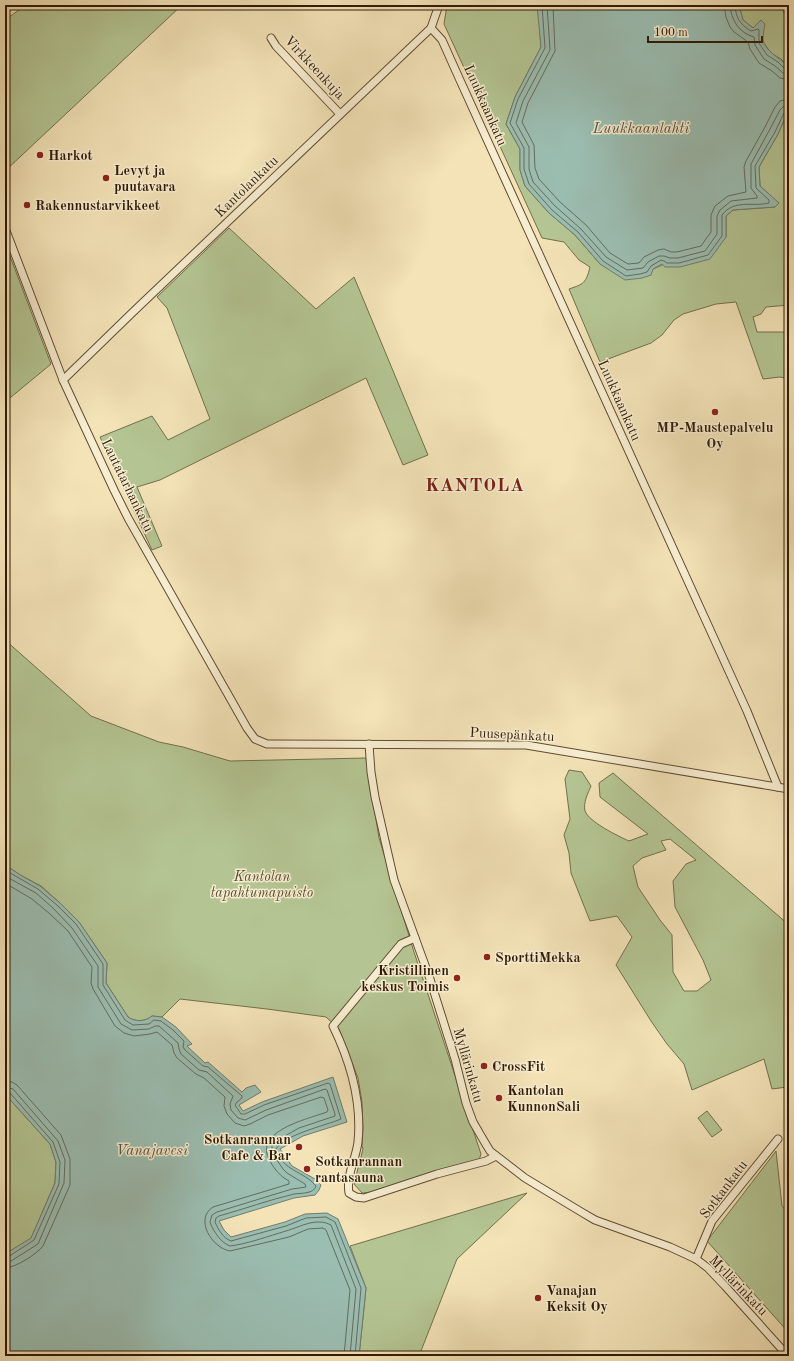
<svg xmlns="http://www.w3.org/2000/svg" width="794" height="1361" font-family="'Old Standard TT',serif">
<style>
.green{fill:#b4c593;stroke:#72704c;fill-rule:evenodd}
.water{fill:#9bbeb2;stroke:#707c6d}
.lines{fill:none;stroke-linecap:round;stroke-linejoin:round}
.shore{stroke:#666c5c;stroke-width:1}
.minor-casing{stroke:#614c32;stroke-width:9}
.minor{stroke:#f7edd0;stroke-width:7}
.poi-dot{fill:#8f2418;stroke:#f7edd0;stroke-width:1.5}
.labels{text-anchor:middle;stroke-width:3;stroke-linejoin:round;paint-order:stroke}
.street-label{font-size:14px;fill:#301a05;stroke:#f7edd0}
.poi-label{font-size:14px;font-weight:bold;fill:#301a05;stroke:#f7edd0;text-anchor:start}
.park-label{font-size:14px;font-style:italic;fill:#584d30;stroke:#f7edd0}
.water-label{font-size:15px;font-style:italic;fill:#555342;stroke:#f7edd0}
.district-label{font-size:18px;font-weight:bold;letter-spacing:1px;fill:#7a1f14;stroke:#f7edd0}
</style>
<rect width="100%" height="100%" fill="#f3e3b7"/>
<filter id="stains"><feTurbulence type="fractalNoise" baseFrequency=".005" numOctaves="4"/><feColorMatrix values="0 0 0 0 .2 0 0 0 0 .09 0 0 0 0 .02 0 0 0 .5 -.17"/></filter>
<radialGradient id="worn" r=".72"><stop offset=".6" stop-color="#630" stop-opacity="0"/><stop offset="1" stop-color="#630" stop-opacity=".3"/></radialGradient>
<g class="green">
<path d="M26 5H182L5 171V20Z"/>
<path d="M447 5H537L538 6 541 47 515 97 506 124 520 149V170L525 186 549 213 575 235 600 264 653 269 726 237V216L733 210 775 207 778 203 760 186 759 167 778 134 789 109V305L766 307 761 314 753 317 757 332H789V379L780 377 763 379 736 302 716 304 683 314 674 320 662 335 651 343 600 362 569 289C584 284 586 283 590 267L579 260 564 242 542 238 444 24Z"/>
<path d="M739 5H781L789 25V67L781 59 771 53 753 28 743 20Z"/>
<path d="M229 228 316 309 354 277 428 455 403 465 366 378 160 480 137 487 162 546 152 550 100 437 152 416 168 440 210 419 167 308 157 297Z"/>
<path d="M5 243 51 364 5 402Z"/>
<path d="M5 640 91 716 159 742 183 747 230 761 366 758 379 838 414 952 481 1154 479 1160 384 1191 362 1193 354 1184 363 1149 362 1146 363 1128 362 1102 358 1078 339 1029 326 1017 267 1009 180 999 162 1017 152 1016C145 1022 135 1022 128 1017L106 983 107 963 79 922 60 903 41 886 22 876 5 865Z"/>
<path d="M569 770 582 772 591 786C588 793 583 803 585 811 589 822 618 836 629 841L648 834 600 797 599 783 613 773 789 925V1098L787 1087 772 1089 764 1059 692 1090 684 1064 667 1044 651 1021 616 965 632 937 617 916 590 921 571 873 569 853 564 835 570 819 565 779ZM670 839 696 860 686 864 673 881 675 907 703 960 711 980 697 991H684L673 972 672 935 660 920 638 887 633 866 642 858 666 850 661 841Z"/>
<path d="M5 1094 50 1144 56 1162 55 1183 31 1239 5 1254Z"/>
<path d="M707 1111 722 1130 712 1137 698 1118Z"/>
<path d="M776 1151 782 1206 789 1214V1333L707 1241Z"/>
<path d="M527 1193 457 1259 419 1356H359L366 1288 350 1246Z"/>
</g>
<g class="water">
<path d="M537 5H739L743 20 753 28 761 20 765 24C764 29 763 35 763 40 764 50 782 60 789 67V109L778 134 759 167 760 186 779 203 775 207 733 210 726 216V237L710 259 680 267H665L662 264 653 269 651 275 642 278 625 280 600 264 575 235 549 213 525 186 520 170V149L506 124 515 97 541 47Z"/>
<path d="M5 865 22 876 40 886 60 903 79 922 107 963 106 983 128 1017C135 1022 145 1022 152 1016L162 1017 176 1027 192 1044 187 1046 205 1063 208 1062 242 1092 246 1088 255 1085 261 1092 239 1105 243 1111 262 1102 333 1077 347 1122 303 1136 280 1149 292 1166 315 1179 321 1185 319 1190 315 1195 294 1198 219 1221 224 1230 231 1237 285 1222 305 1214 327 1213 338 1219 366 1288 359 1356H5V1254L31 1238 55 1183 56 1162 50 1144 5 1094Z"/>
</g>
<g class="lines">
<g class="shore">
<path d="M542 5 545 48 518 99 510 123 524 148V169L529 184 552 210 578 232 603 261 626 276 640 274 647 272 651 266 661 260 664 261 667 263H679L708 255 722 236V215C734 199 752 207 769 203V200L756 188 755 166 775 132 784 113 789 110"/>
<path d="M547 5 550 50 523 101 516 123 529 147V169L533 182 555 206 581 229 606 257 627 270 643 268 648 262 659 256H664L670 258H678L705 251 717 234V216L720 210 731 201 757 198V196L751 188V164L770 129 780 110 784 106 789 105"/>
<path d="M553 5 555 51 528 103 522 122 534 145 535 168 539 179 560 202 586 225 610 253 628 264 639 263 644 257 658 250 664 249 671 252H677L701 246 711 232V215L715 206 728 196 746 192 744 167 746 161 765 127 775 107 780 101 789 99"/>
<path d="M724 5 726 17 730 27 734 32 748 42 750 49 759 63 772 71 780 78 789 80"/>
<path d="M730 5C731 20 739 33 754 37L755 45 764 59 775 66 783 73 789 74"/>
<path d="M735 5C736 19 740 24 751 31L758 29 759 30V43L767 55 778 62 785 69H789"/>
<path d="M5 870 38 889 58 906 76 924 103 964V985L125 1020 133 1025 149 1024 154 1020 161 1021 173 1030 184 1041 183 1047 185 1050 203 1066 208 1067 242 1096V1098L237 1102 235 1105 241 1114H245L264 1105 328 1083 330 1084 341 1119C327 1125 283 1135 276 1149 282 1171 304 1171 316 1186 314 1194 301 1193 294 1194 269 1200 244 1209 219 1216L216 1218 215 1222C218 1229 223 1238 231 1241L286 1226 306 1218 326 1217 335 1222 361 1288 355 1356"/>
<path d="M5 876 36 893 54 909 72 928 98 966V987L121 1024 132 1030 149 1029 155 1026H159L178 1043 179 1049 181 1054 199 1070 207 1072 233 1096 230 1104 231 1110 238 1118 245 1120 266 1110 325 1089 327 1090 335 1114V1116L299 1128 276 1141 272 1145V1153L283 1169 287 1173 305 1184 306 1187 292 1189 217 1212 212 1215 210 1222C213 1231 221 1243 230 1246 247 1244 269 1236 286 1231 300 1227 316 1217 331 1225L356 1289 350 1356"/>
<path d="M5 883 32 899 50 914 68 931 92 967 91 983 93 989 115 1026 124 1033 134 1036 150 1034 157 1032 172 1045 174 1053 177 1058 196 1074 204 1078 225 1097 224 1106 227 1114 235 1123 244 1126 250 1124 268 1115 321 1097 324 1098 328 1110 327 1112C308 1119 252 1131 270 1161 275 1170 280 1176 289 1181V1184L213 1207C194 1219 212 1248 230 1251L289 1237 308 1229 323 1228 326 1230 350 1290 344 1356"/>
<path d="M5 1081 12 1082 17 1085 61 1135 70 1159V1185L43 1246C37 1254 15 1268 5 1268"/>
<path d="M5 1087 13 1089 58 1141 65 1160 64 1183 38 1244 11 1261 5 1262"/>
<path d="M5 1092 10 1093 53 1142 60 1162 59 1184 34 1240 8 1257H5"/>
</g>
<g class="minor-casing">
<g id="minor">
<path d="M431 28 442 40 459 78 747 711 778 787"/>
<path d="M271 38 276 46 340 114"/>
<path d="M5 228 63 380 114 490 128 518 247 728 255 739 267 744H274L526 745 789 789"/>
<path d="M63 380 133 312 431 28 439 5"/>
<path d="M369 744 371 772 375 797 394 880 430 979 455 1059 466 1103 473 1122 484 1141 490 1151 525 1178 583 1213 595 1220 670 1247 696 1259 708 1268 725 1286 788 1356"/>
<path d="M415 938 401 944 333 1026C350 1061 362 1102 358 1142 356 1159 346 1175 349 1193L356 1197 364 1198 437 1174 486 1161 496 1156"/>
<path d="M696 1259 712 1221 778 1139"/>
</g>
</g>
<use href="#minor" class="minor"/>
</g>
<g class="poi-dot">
<circle cx="40" cy="155" r="4"/>
<circle cx="106" cy="178" r="4"/>
<circle cx="27" cy="205" r="4"/>
<circle cx="715" cy="412" r="4"/>
<circle cx="487" cy="957" r="4"/>
<circle cx="457" cy="978" r="4"/>
<circle cx="484" cy="1066" r="4"/>
<circle cx="499" cy="1098" r="4"/>
<circle cx="299" cy="1147" r="4"/>
<circle cx="307" cy="1169" r="4"/>
<circle cx="538" cy="1298" r="4"/>
</g>
<g class="labels">
<g class="street-label">
<text transform="translate(315 67) rotate(47)" y="5">Virkkeenkuja</text>
<text transform="translate(486 105) rotate(66)" y="5">Luukkaankatu</text>
<text transform="translate(246 186) rotate(-44)" y="5">Kantolankatu</text>
<text transform="translate(620 400) rotate(66)" y="5">Luukkaankatu</text>
<text transform="translate(128 485) rotate(64)" y="5">Lautatarhankatu</text>
<text transform="translate(512 734) rotate(3)" y="5">Puusepänkatu</text>
<text transform="translate(469 1065) rotate(74)" y="5">Myllärinkatu</text>
<text transform="translate(723 1189) rotate(-53)" y="5">Sotkankatu</text>
<text transform="translate(739 1285) rotate(46)" y="5">Myllärinkatu</text>
</g>
<g class="poi-label">
<text x="48" y="160">Harkot</text>
<text x="114" y="175">Levyt ja<tspan x="114" dy="16">puutavara</tspan></text>
<text x="35" y="210">Rakennustarvikkeet</text>
<text x="715" y="432" text-anchor="middle">MP-Maustepalvelu<tspan x="715" dy="16">Oy</tspan></text>
<text x="495" y="962">SporttiMekka</text>
<text x="449" y="975" text-anchor="end">Kristillinen<tspan x="449" dy="16">keskus Toimis</tspan></text>
<text x="492" y="1071">CrossFit</text>
<text x="507" y="1095">Kantolan<tspan x="507" dy="16">KunnonSali</tspan></text>
<text x="291" y="1144" text-anchor="end">Sotkanrannan<tspan x="291" dy="16">Cafe &amp; Bar</tspan></text>
<text x="315" y="1166">Sotkanrannan<tspan x="315" dy="16">rantasauna</tspan></text>
<text x="546" y="1295">Vanajan<tspan x="546" dy="16">Keksit Oy</tspan></text>
</g>
<g class="park-label">
<text x="262" y="881">Kantolan<tspan x="262" dy="16">tapahtumapuisto</tspan></text>
</g>
<g class="water-label">
<text x="641" y="133">Luukkaanlahti</text>
<text x="152" y="1155">Vanajavesi</text>
</g>
<g class="district-label">
<text x="475" y="491">KANTOLA</text>
</g>
</g>
<rect width="794" height="1361" fill="none" stroke="#f3e3b7" stroke-width="20"/>
<rect x="6" y="6" width="782" height="1349" fill="none" stroke="#301a05" stroke-width="2"/>
<rect x="10" y="10" width="774" height="1341" fill="none" stroke="#301a05"/>
<path d="M648 36v6h114v-6" fill="none" stroke="#301a05" stroke-width="2"/>
<text x="654" y="36" font-size="12" fill="#301a05" stroke="#f7edd0" stroke-width="3" paint-order="stroke">100 m</text>
<rect width="100%" height="100%" filter="url(#stains)"/>
<rect width="100%" height="100%" fill="url(#worn)"/>
</svg>
